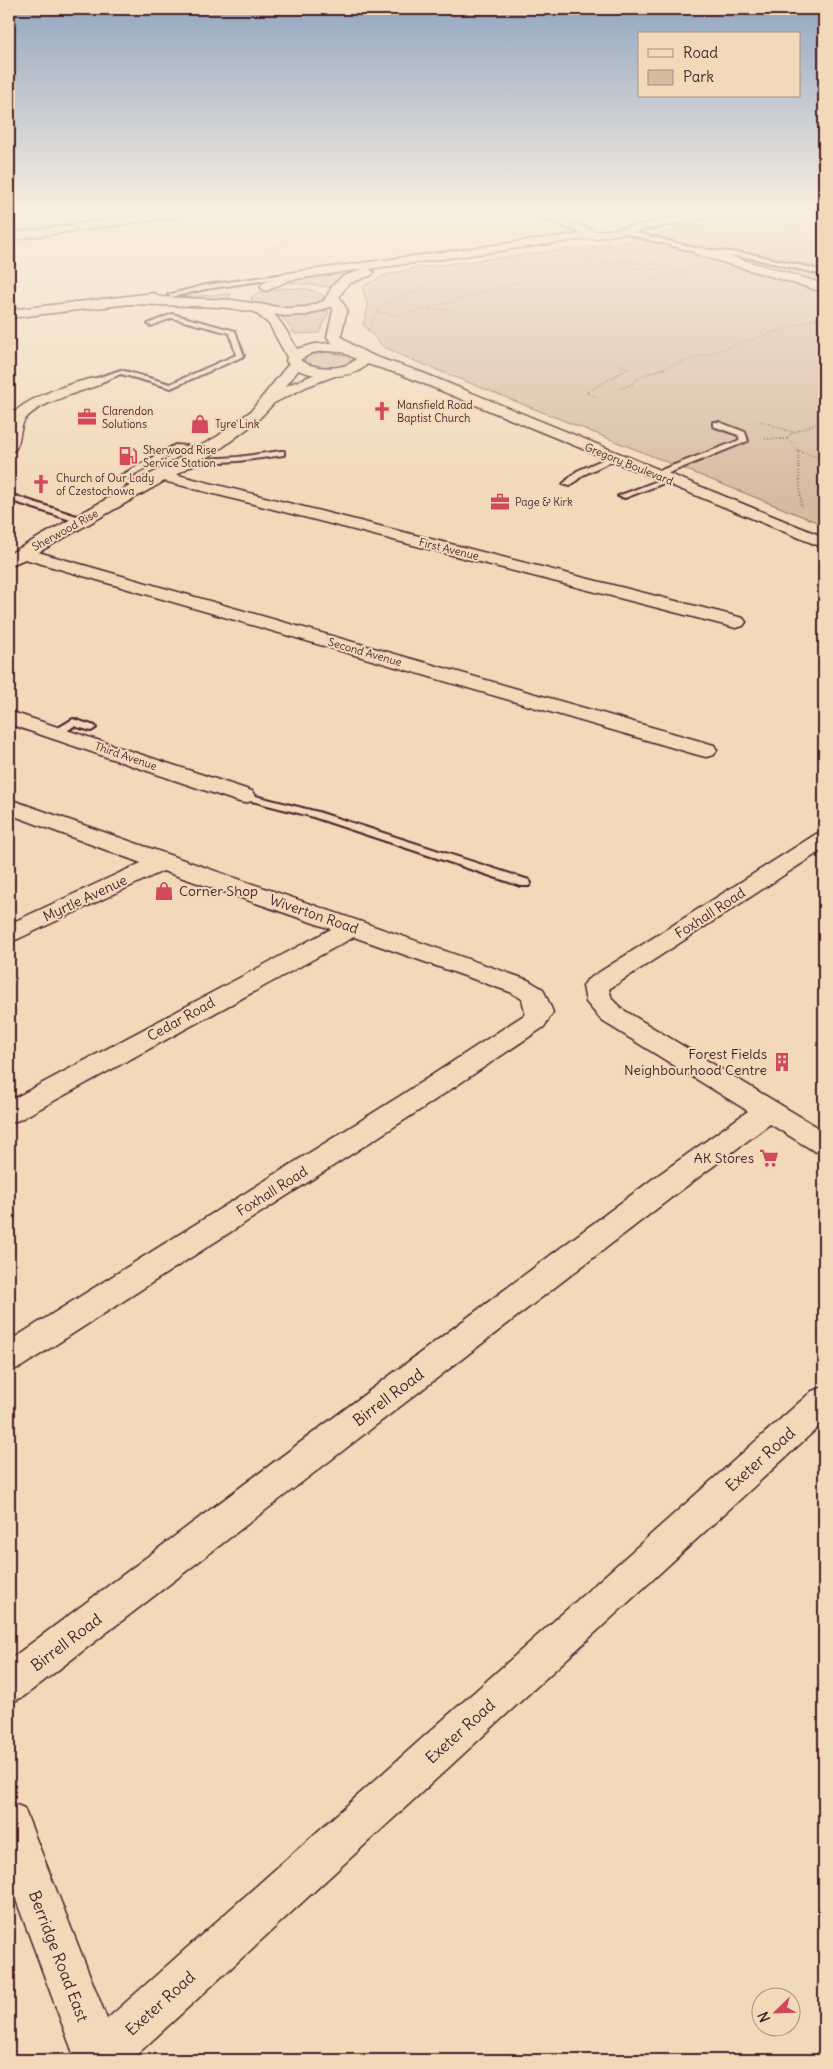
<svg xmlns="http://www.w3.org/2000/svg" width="833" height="2069" font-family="Delius,sans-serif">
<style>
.green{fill:#d6bba1;stroke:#906d66}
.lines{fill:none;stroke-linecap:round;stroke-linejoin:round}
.lane-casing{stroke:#4a1f2b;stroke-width:4}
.street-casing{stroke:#4a1f2b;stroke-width:3}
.secondary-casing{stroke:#4a1f2b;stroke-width:3}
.primary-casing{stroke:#4a1f2b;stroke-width:3}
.highway-casing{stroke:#4a1f2b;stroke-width:3}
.path-far1{stroke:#4a1f2b;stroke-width:1;stroke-dasharray:0.5 2;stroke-linecap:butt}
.path{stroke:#4a1f2b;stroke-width:2;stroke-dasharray:0.5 2.5;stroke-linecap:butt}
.lane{fill:#f1d9b9;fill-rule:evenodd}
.street{fill:#f1d9b9;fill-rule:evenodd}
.secondary{fill:#f1d9b9;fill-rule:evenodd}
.primary{fill:#f1d9b9;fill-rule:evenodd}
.highway{fill:#f1d9b9;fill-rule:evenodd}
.labels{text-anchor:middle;stroke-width:4;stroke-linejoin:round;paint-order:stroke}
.far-poi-label{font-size:11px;fill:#4a1f2b;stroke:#f1d9b9;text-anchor:start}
.far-street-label{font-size:11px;fill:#4a1f2b;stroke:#f1d9b9}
.poi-label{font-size:14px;fill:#4a1f2b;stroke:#f1d9b9;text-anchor:end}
.street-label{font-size:14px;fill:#4a1f2b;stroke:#f1d9b9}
.near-street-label{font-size:16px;fill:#4a1f2b;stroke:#f1d9b9}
</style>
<rect width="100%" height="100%" fill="#f1d9b9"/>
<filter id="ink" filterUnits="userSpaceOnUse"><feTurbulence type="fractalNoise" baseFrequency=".02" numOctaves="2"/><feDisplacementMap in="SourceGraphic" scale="10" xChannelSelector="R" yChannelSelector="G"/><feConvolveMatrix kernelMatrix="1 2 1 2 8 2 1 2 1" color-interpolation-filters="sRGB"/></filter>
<g filter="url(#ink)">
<g class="green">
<path d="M753 213H824V525L400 355 381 345 363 324 368 307 363 290 365 285 386 275 415 268 613 244Z"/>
<path d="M360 268 359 270 339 278 329 287 283 282Z"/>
<path d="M285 288 308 289 323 295 324 298C317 315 266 309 253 302L251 298 259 292Z"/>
<path d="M231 294 228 300 159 298Z"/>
<path d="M327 311 329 312 319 333 295 334 281 316Z"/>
<path d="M328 352 348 356 351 361C340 370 315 371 304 362L307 356Z"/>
</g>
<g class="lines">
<g class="lane-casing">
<g id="lane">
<path d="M622 229 699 249 751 254 824 271V275L751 258 699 253 620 232Z"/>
<path d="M293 273 295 274V276L206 289 171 297 168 295 206 285Z"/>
<path d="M172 314 235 331 244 356 171 388 121 374 97 384H91V380L121 370 170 384 236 355 230 333 172 318 151 326 148 324Z"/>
<path d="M713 422H719L745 432 748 441 659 477H653V473L740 440 738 435 713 426Z"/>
<path d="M175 445 207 448 211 450 207 452 179 450 126 479 143 485V489H137L115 479Z"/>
<path d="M281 451H284V455L238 461 187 464 183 462 187 460 238 457Z"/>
<path d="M611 456 618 458 583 475 570 486 563 484 577 471Z"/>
<path d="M665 478 672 480 625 498 618 496Z"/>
<path d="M9 494 86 519 87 521 80 523 9 500Z"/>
<path d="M73 719 95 726 96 728 91 731 74 726 61 735H53L52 733 53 731Z"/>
<path d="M244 793 318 812 529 880 531 883 529 886H521L310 816 240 798 238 796 240 794Z"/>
</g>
</g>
<g class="street-casing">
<g id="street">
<path d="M158 213H189L183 216 9 240V233Z"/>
<path d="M529 213H546L601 233 603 235 597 239 593 237 531 215Z"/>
<path d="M699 247 824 284V292L695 254 693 251Z"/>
<path d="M94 378 99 379 101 382 99 385C80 392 36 403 24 421 19 430 21 441 15 450L9 452C9 443 6 429 9 421 15 400 75 382 94 378Z"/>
<path d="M162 471 743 618 746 622 743 626 736 628 156 479 154 476 156 473Z"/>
<path d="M24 548 714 745 717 750 714 755 706 757 698 755 18 557 15 553 18 549Z"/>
<path d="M9 711 252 791 255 796 252 801 244 803 236 801 9 724Z"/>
<path d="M9 799 528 980 543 989 553 1012 544 1027 420 1110 21 1367 9 1371V1341L400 1096 524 1015 525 1012 522 999 510 992 354 937 19 1120 9 1123V1101L331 929 163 871 18 939 9 942V924L141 863 9 814Z"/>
<path d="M824 832V849L609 989 612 999 622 1009 824 1131V1154L814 1151 770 1124 676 1194 23 1697 9 1703V1660L654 1178 748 1111 602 1021 586 1002 583 986 587 980 816 834Z"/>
<path d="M824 1387V1422L131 2060H72L74 2056 9 1881V1802L24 1808 107 2019 812 1391Z"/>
</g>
</g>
<g class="secondary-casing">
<path id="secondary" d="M296 360 301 361 303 364 286 386 330 368H340L342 371 340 374 308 386 274 403 255 423 216 452 32 556 9 566V554L218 436 251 411 291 361Z"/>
</g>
<g class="primary-casing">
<path id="primary" d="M334 295 339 296 347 310 341 336C364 357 395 362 423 373L824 537V548L400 374 367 364C354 382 299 379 286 361L287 357 269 324 251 309 253 306C273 301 289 336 297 349L315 344 332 343 327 337 333 310 328 299ZM323 351 342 352 356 359C344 371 314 370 300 360L312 353Z"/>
</g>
<g class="highway-casing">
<path id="highway" d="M700 213H725L719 216 622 234 369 269 374 272 372 275 348 284 333 306 307 315 285 316 220 307 130 304 9 318V310L154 293 160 297 232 300 285 308 307 307 324 301 333 285 342 277 363 269 290 280 266 291 260 287 262 284 287 273 622 228Z"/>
</g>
<g class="path-far1">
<path d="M776 213 780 224 802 233 824 238"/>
<path d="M322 239 327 243 369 237 375 241"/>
<path d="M299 242 311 250"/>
<path d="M281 255 268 246 289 244"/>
<path d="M585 261 659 264"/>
<path d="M618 267 684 271"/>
<path d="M643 283 686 272"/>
<path d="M429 310 450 309"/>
<path d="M378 312 396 315 412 313 529 279"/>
<path d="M367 331 380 308 387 303 438 281"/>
<path d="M617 364 629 368 627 369"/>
<path d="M662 369 824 316"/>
</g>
<g class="path">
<path d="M618 389 631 385 641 376 665 368"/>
<path d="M596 396 586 393 629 368"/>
<path d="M760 421 792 432"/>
<path d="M824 421 792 433 787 437 797 450 824 460"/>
<path d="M765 439H787"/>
<path d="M798 450 801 505 803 506"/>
</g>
<use href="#lane" class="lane"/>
<use href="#street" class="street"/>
<use href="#secondary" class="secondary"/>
<use href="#primary" class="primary"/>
<use href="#highway" class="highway"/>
</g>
</g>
<linearGradient id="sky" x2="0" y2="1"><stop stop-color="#93a7c0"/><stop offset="0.42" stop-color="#f9eee0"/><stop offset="1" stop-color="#f9eee0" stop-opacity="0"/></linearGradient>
<rect width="833" height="503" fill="url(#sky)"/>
<defs>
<g id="church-bare" transform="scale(1.5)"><path d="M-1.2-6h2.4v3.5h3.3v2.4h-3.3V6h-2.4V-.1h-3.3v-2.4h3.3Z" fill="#d1495b" stroke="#f1d9b9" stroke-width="2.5" paint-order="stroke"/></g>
<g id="office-bare" transform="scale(1.5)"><path d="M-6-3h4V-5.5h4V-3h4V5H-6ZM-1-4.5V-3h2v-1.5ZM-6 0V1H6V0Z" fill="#d1495b" stroke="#f1d9b9" stroke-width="2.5" paint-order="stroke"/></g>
<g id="shop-bare" transform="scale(1.5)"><path d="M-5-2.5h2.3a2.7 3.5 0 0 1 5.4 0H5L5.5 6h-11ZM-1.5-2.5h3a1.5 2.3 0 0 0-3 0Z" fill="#d1495b" stroke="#f1d9b9" stroke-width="2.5" paint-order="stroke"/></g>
<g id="fuel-bare" transform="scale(1.5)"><path d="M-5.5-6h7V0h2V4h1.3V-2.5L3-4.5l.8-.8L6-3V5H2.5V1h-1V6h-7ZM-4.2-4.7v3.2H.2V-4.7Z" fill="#d1495b" stroke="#f1d9b9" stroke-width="2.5" paint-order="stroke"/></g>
<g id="building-bare" transform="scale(1.5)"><path d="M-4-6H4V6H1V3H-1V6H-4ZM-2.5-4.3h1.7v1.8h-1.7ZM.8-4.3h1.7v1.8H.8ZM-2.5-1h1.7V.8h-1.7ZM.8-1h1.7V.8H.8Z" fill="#d1495b" stroke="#f1d9b9" stroke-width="2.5" paint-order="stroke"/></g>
<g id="supermarket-bare" transform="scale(1.5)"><path d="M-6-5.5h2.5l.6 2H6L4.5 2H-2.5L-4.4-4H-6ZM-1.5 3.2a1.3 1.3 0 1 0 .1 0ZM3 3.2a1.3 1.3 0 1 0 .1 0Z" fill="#d1495b" stroke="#f1d9b9" stroke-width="2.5" paint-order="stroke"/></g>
</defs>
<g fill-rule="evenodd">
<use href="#church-bare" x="382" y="411"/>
<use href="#office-bare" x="87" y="417"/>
<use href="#shop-bare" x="200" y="424"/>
<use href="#fuel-bare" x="128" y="456"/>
<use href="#church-bare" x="41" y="484"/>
<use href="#office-bare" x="500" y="502"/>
<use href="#shop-bare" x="164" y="891"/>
<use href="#building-bare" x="782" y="1062"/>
<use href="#supermarket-bare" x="769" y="1158"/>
</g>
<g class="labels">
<g class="far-poi-label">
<text x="397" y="409">Mansfield Road<tspan x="397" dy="13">Baptist Church</tspan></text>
<text x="102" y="415">Clarendon<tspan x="102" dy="13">Solutions</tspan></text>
<text x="215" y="428">Tyre Link</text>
<text x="143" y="454">Sherwood Rise<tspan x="143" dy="13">Service Station</tspan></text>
<text x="56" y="482">Church of Our Lady<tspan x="56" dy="13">of Czestochowa</tspan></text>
<text x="515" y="506">Page &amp; Kirk</text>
</g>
<g class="far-street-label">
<text transform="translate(629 464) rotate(22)" y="4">Gregory Boulevard</text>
<text transform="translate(65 530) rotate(-29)" y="4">Sherwood Rise</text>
<text transform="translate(449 549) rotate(14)" y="4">First Avenue</text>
<text transform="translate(365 652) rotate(16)" y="4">Second Avenue</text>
<text transform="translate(126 756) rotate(19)" y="4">Third Avenue</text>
</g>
<g class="poi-label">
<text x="179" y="896" text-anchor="start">Corner Shop</text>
<text x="767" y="1059">Forest Fields<tspan x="767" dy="16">Neighbourhood Centre</tspan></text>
<text x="754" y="1163">AK Stores</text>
</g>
<g class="street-label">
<text transform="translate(85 898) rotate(-25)" y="5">Myrtle Avenue</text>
<text transform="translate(710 913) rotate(-33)" y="5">Foxhall Road</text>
<text transform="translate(314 914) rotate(19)" y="5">Wiverton Road</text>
<text transform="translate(181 1019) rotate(-29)" y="5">Cedar Road</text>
<text transform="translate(272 1191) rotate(-32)" y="5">Foxhall Road</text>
</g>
<g class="near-street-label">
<text transform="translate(388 1397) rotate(-37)" y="6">Birrell Road</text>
<text transform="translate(760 1459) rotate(-42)" y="6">Exeter Road</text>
<text transform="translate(66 1642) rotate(-37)" y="6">Birrell Road</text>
<text transform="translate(460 1731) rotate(-42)" y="6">Exeter Road</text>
<text transform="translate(59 1956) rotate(69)" y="6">Berridge Road East</text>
<text transform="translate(160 2003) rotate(-42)" y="6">Exeter Road</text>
</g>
</g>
<rect width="833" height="2069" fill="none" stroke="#f1d9b9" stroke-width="30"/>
<rect x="15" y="15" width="803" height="2039" fill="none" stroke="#4a1f2b" stroke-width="2" filter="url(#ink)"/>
<rect x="638" y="32" width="162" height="65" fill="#f1d9b9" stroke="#ae8f80"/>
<rect x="648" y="49" width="25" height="8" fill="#f1d9b9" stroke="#ae8f80"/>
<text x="683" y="58" font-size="15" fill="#4a1f2b">Road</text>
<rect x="648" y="70" width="25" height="15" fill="#d6bba1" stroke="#ae8f80"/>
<text x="683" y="82" font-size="15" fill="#4a1f2b">Park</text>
<g transform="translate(776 2012) rotate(247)"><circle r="24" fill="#f1d9b9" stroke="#ae8f80"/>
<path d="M0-4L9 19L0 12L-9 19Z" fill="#d1495b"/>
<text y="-8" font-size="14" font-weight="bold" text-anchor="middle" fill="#4a1f2b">N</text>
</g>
</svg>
